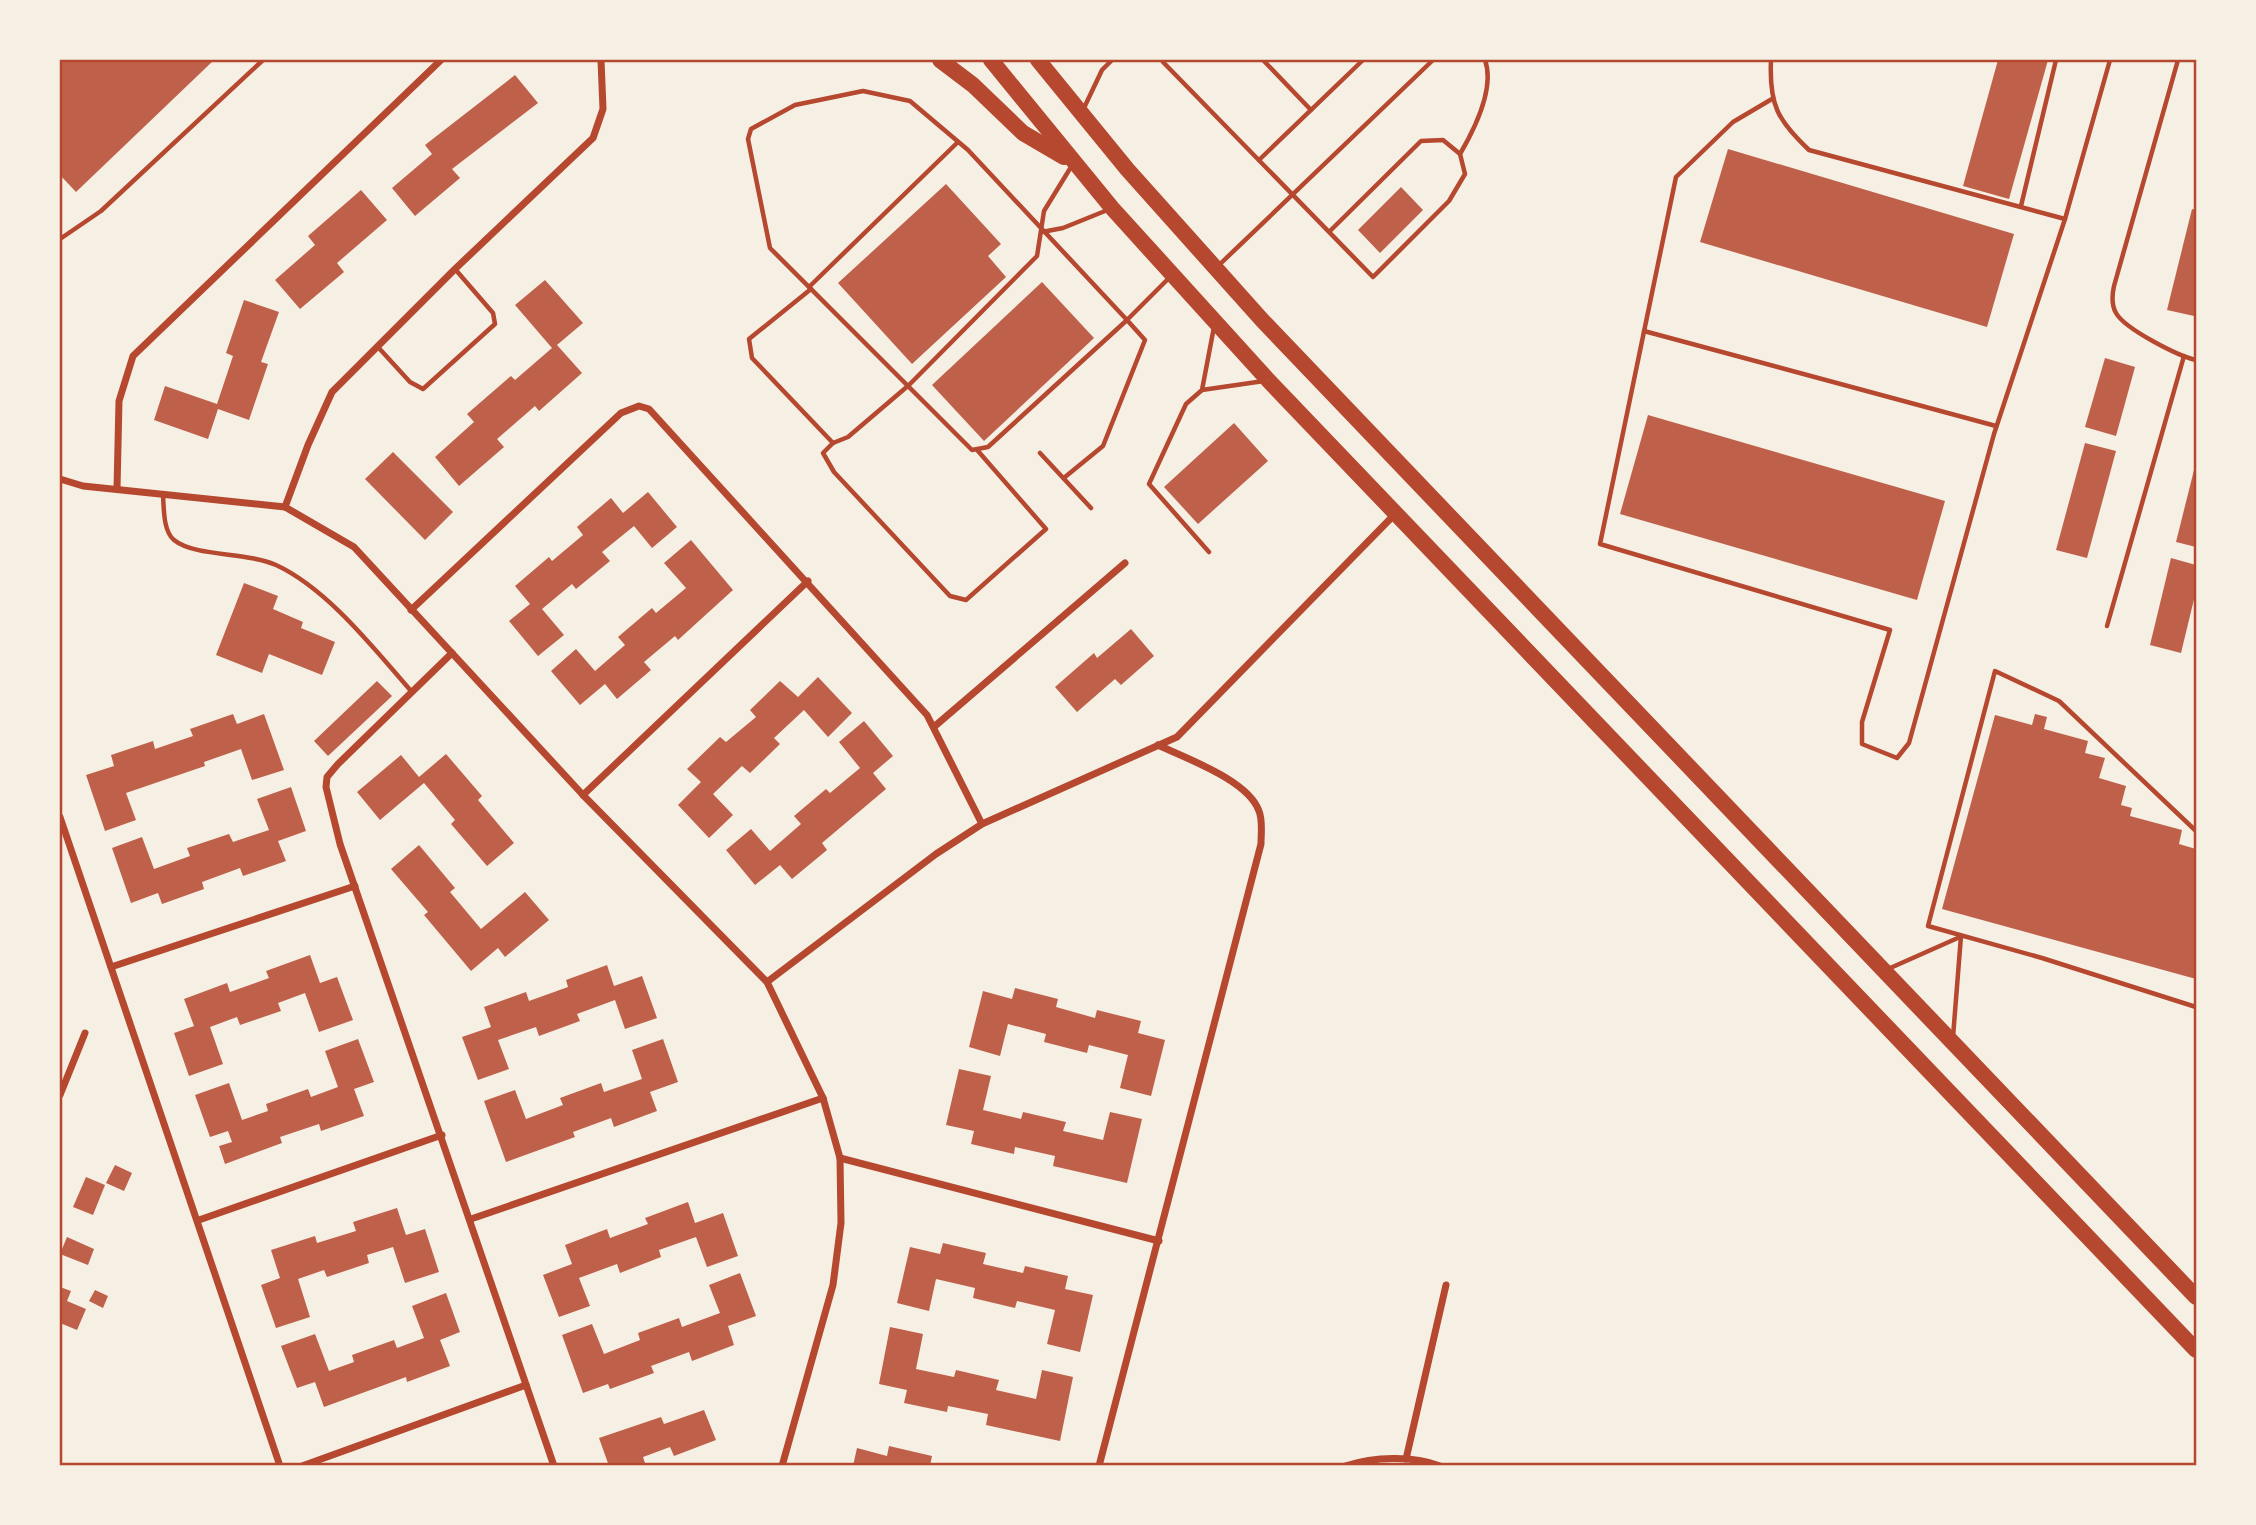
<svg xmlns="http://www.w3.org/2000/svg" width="2256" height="1525" font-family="Overpass,sans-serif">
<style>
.building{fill:#bf614a}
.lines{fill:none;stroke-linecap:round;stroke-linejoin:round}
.service{stroke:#b5482f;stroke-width:4.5}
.minor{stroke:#b5482f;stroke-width:7}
.trunk{stroke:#b5482f;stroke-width:16}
.neatline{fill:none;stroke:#b5482f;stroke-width:2.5}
</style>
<rect width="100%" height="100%" fill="#f6efe4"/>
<g class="building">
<path d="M60 60H214L76 192 60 175Z"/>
<path d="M1998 60H2048L2009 199 1963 186Z"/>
<path d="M515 75 538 103 452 169 460 178 415 216 392 188 432 154 425 145Z"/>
<path d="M1728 149 2014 234 1987 327 1700 242Z"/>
<path d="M946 184 1001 244 988 256 1006 277 912 364 838 283Z"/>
<path d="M1401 187 1423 210 1380 253 1358 230Z"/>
<path d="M361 190 387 220 337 263 344 272 300 309 275 280 315 245 308 236Z"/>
<path d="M2192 209 2196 210V305L2194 316 2167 310Z"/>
<path d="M545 280 583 323 557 345 582 373 539 411 535 406 497 439 504 447 459 486 435 457 474 422 467 414 511 376 515 380 552 348 515 305Z"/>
<path d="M1042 282 1094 338 984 441 932 385Z"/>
<path d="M244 300 279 312 261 362 268 364 249 420 218 409 208 439 154 420 165 386 217 404 233 356 226 353Z"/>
<path d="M2105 358 2135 367 2116 436 2085 427Z"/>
<path d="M1648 415 1945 501 1917 600 1620 514Z"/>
<path d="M1234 423 1268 461 1198 524 1164 487Z"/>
<path d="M2085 443 2116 451 2087 558 2056 550Z"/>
<path d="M393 452 453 512 425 540 365 479Z"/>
<path d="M2196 462V547L2176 542Z"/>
<path d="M648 492 677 527 652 548 634 526 602 552 610 561 576 589 572 584 542 609 564 635 538 656 509 621 530 604 515 586 549 557 552 561 583 535 577 527 611 498 623 513Z"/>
<path d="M691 540 733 590 678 640 675 636 644 662 651 670 617 699 605 684 580 705 551 671 576 649 595 671 625 645 618 637 652 608 656 613 686 588 664 563Z"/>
<path d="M2171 558 2196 565V591L2181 653 2150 645Z"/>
<path d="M244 583 278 596 273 609 303 622 301 628 335 642 322 675 269 654 262 673 216 655Z"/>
<path d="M1131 629 1154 656 1121 685 1115 679 1077 712 1055 687 1094 653 1097 658Z"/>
<path d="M818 677 852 713 828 737 804 710 774 738 780 744 750 773 742 766 713 794 733 815 709 838 678 805 701 782 687 769 720 737 726 742 756 717 750 710 780 681 798 697Z"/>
<path d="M377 681 392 696 328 756 314 741Z"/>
<path d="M233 714 237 724 264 714 284 770 252 780 241 749 204 762 205 766 126 793 136 820 105 831 86 775 114 766 111 755 153 741 155 749 193 736 190 729Z"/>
<path d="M2035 714 2047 717 2044 729 2088 741 2085 753 2105 758 2099 778 2126 786 2121 805 2132 808 2130 816 2182 830 2179 844 2196 849V979L1942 909 1995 715 2032 725Z"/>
<path d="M864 721 893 756 873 773 886 789 822 843 827 850 792 879 780 865 755 885 726 850 751 829 770 851 801 824 794 816 826 789 830 793 860 768 839 742Z"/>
<path d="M446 754 482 796 478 800 514 843 487 866 451 824 455 820 424 783 380 820 357 792 401 755 419 777Z"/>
<path d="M291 787 306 831 278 841 286 861 243 876 240 868 202 882 204 889 162 904 158 893 131 903 112 848 142 837 154 869 190 856 187 848 229 834 233 842 269 830 257 799Z"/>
<path d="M419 845 455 888 450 892 481 929 525 892 549 920 505 957 498 948 471 971 424 915 428 912 391 869Z"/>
<path d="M310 955 320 983 337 977 353 1020 319 1032 305 993 278 1003 281 1011 240 1025 237 1017 210 1027 223 1064 189 1076 174 1033 194 1026 184 999 227 983 230 992 269 978 266 971Z"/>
<path d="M607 965 614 986 642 976 657 1018 625 1029 615 1000 577 1014 580 1021 539 1036 536 1027 498 1040 509 1069 478 1080 462 1037 491 1027 484 1007 526 992 529 1001 568 987 566 980Z"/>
<path d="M1015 988 1058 999 1056 1007 1095 1018 1097 1010 1141 1021 1138 1033 1165 1040 1151 1096 1120 1088 1128 1055 1089 1045 1087 1053 1044 1042 1046 1034 1008 1024 1000 1056 969 1047 983 991 1012 999Z"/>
<path d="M358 1039 374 1082 354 1089 364 1116 321 1131 319 1124 280 1137 282 1143 225 1164 219 1146 232 1142 228 1131 210 1137 195 1095 229 1083 242 1120 268 1111 266 1104 308 1089 311 1097 338 1087 325 1051Z"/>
<path d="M663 1039 678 1082 650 1092 657 1111 614 1127 611 1118 573 1132 575 1137 506 1162 484 1101 515 1090 526 1119 563 1105 560 1098 601 1083 604 1092 642 1079 632 1050Z"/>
<path d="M959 1069 991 1076 983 1110 1021 1119 1023 1112 1066 1122 1063 1131 1103 1140 1110 1112 1142 1119 1127 1183 1053 1166 1055 1156 1015 1147 1014 1154 971 1144 974 1131 946 1125Z"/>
<path d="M115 1165 132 1173 124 1191 106 1183Z"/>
<path d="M86 1177 105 1185 93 1215 73 1207Z"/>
<path d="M688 1202 695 1223 723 1213 738 1256 707 1267 696 1237 659 1250 661 1257 620 1273 617 1264 579 1278 590 1306 559 1317 543 1275 572 1264 565 1245 607 1229 610 1238 648 1224 645 1218Z"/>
<path d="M397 1208 406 1235 425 1229 439 1272 405 1283 393 1247 367 1255 369 1263 327 1277 324 1270 298 1279 310 1317 276 1328 261 1285 280 1278 271 1250 315 1236 317 1243 356 1231 353 1222Z"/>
<path d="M67 1237 94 1249 88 1265 60 1254Z"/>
<path d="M943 1243 986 1253 983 1264 1023 1273 1025 1266 1068 1276 1065 1289 1093 1295 1080 1352 1047 1344 1055 1310 1017 1301 1015 1308 973 1298 975 1288 936 1279 929 1311 897 1303 910 1247 940 1254Z"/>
<path d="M740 1273 756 1316 728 1326 734 1345 692 1361 689 1352 651 1366 654 1373 610 1389 608 1384 583 1393 562 1335 592 1324 604 1354 640 1340 638 1333 679 1318 682 1327 720 1313 709 1285Z"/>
<path d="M60 1287 71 1291 67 1301 86 1309 77 1330 60 1323Z"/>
<path d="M95 1290 108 1296 103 1308 89 1301Z"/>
<path d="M446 1293 460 1332 440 1340 450 1366 407 1382 406 1377 324 1407 315 1382 297 1388 281 1346 315 1334 329 1371 354 1362 352 1355 394 1340 397 1348 424 1338 412 1306Z"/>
<path d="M890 1327 923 1334 916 1369 954 1377 956 1370 999 1380 996 1390 1036 1399 1042 1370 1073 1377 1060 1441 986 1425 988 1414 948 1406 947 1412 904 1403 907 1390 879 1384Z"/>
<path d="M704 1410 716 1440 674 1456 670 1447 643 1457 646 1466H609L599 1438 661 1417 664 1424Z"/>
<path d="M889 1446 932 1456 930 1466H853L857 1448 887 1456Z"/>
</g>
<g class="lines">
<g class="service">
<path d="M1165 60 1163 62 1373 277 1449 201 1465 174 1460 154 1443 140 1421 141 1330 231"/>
<path d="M1263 60 1311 110"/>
<path d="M1771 60C1769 104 1777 120 1809 150L2065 219"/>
<path d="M2178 60 2114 286C2112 295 2111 304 2116 313 2125 329 2178 356 2196 360"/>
<path d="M863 91 910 101 968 150 1127 320 988 447 972 450 770 248 748 139 751 129 795 105Z"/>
<path d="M1772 99 1733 122 1676 177 1600 544 1890 630 1862 722V744L1897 758 1909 743 1994 434 2065 219 2110 60"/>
<path d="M1083 110 1102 70 1112 60"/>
<path d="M1460 154C1474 130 1495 88 1485 60"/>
<path d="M1259 160 1363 60"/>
<path d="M2021 206 2056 60"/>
<path d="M1042 232 1063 228 1110 209"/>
<path d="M60 239 101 211 263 60"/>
<path d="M1218 266 1433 60"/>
<path d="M809 287 958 142"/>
<path d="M811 289 749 339 752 358 833 443 848 437 909 385 1037 256 1044 211 1071 167"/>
<path d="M1644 331 1996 426"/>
<path d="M377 346 410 382 423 389 495 324 493 313 455 269"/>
<path d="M1202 390 1214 327"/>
<path d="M833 443 823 453 834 472 950 596 966 600 1046 529 978 451"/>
<path d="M1040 453 1091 508"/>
<path d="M1065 477 1103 446 1145 340 1127 320 1169 278"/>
<path d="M163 495C164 508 163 531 174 540 195 557 247 552 276 565 328 589 375 650 412 692"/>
<path d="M1209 552 1149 484 1186 404 1202 390 1264 381"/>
<path d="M2107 626 2184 356"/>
<path d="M2196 831 2059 701 1995 671 1928 926 2042 958 2196 1007"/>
<path d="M1888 969 1960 937"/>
<path d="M1953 1037 1961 936"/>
</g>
<g class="minor">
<path d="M60 479 83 486 285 507 354 547 583 795 767 982 823 1098 840 1158 841 1223 833 1285 782 1466"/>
<path d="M117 489 119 401 133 356 441 60"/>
<path d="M285 507 308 445 332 392 455 269 593 138 603 109 601 60"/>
<path d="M411 610 621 413 639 406 649 409 927 715 982 824"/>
<path d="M452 653 338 764 327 777 326 787 340 844 554 1466"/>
<path d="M935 726 1125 563"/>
<path d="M583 795 808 581"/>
<path d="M60 817 280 1466"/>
<path d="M111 967 355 886"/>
<path d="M767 982 936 854 982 824 1177 737 1395 514"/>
<path d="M60 1095 85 1033"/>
<path d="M840 1158 1159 1241"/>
<path d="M471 1219 823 1098"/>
<path d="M199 1220 442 1135"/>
<path d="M1406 1459 1446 1285"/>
<path d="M302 1466 526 1385"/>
<path d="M1099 1466 1261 844C1261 833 1263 821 1259 811 1248 780 1187 759 1158 745"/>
<path d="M1345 1466C1374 1457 1412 1455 1440 1466"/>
</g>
<g class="trunk">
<path d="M940 60 973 85 1023 133 1064 157"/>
<path d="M991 60 1112 208 1268 380 2196 1350"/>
<path d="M1038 60 1127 169 1262 320 2196 1297"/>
</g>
</g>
<rect width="2256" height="1525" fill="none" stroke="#f6efe4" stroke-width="122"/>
<rect x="61" y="61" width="2134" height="1403" class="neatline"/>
</svg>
